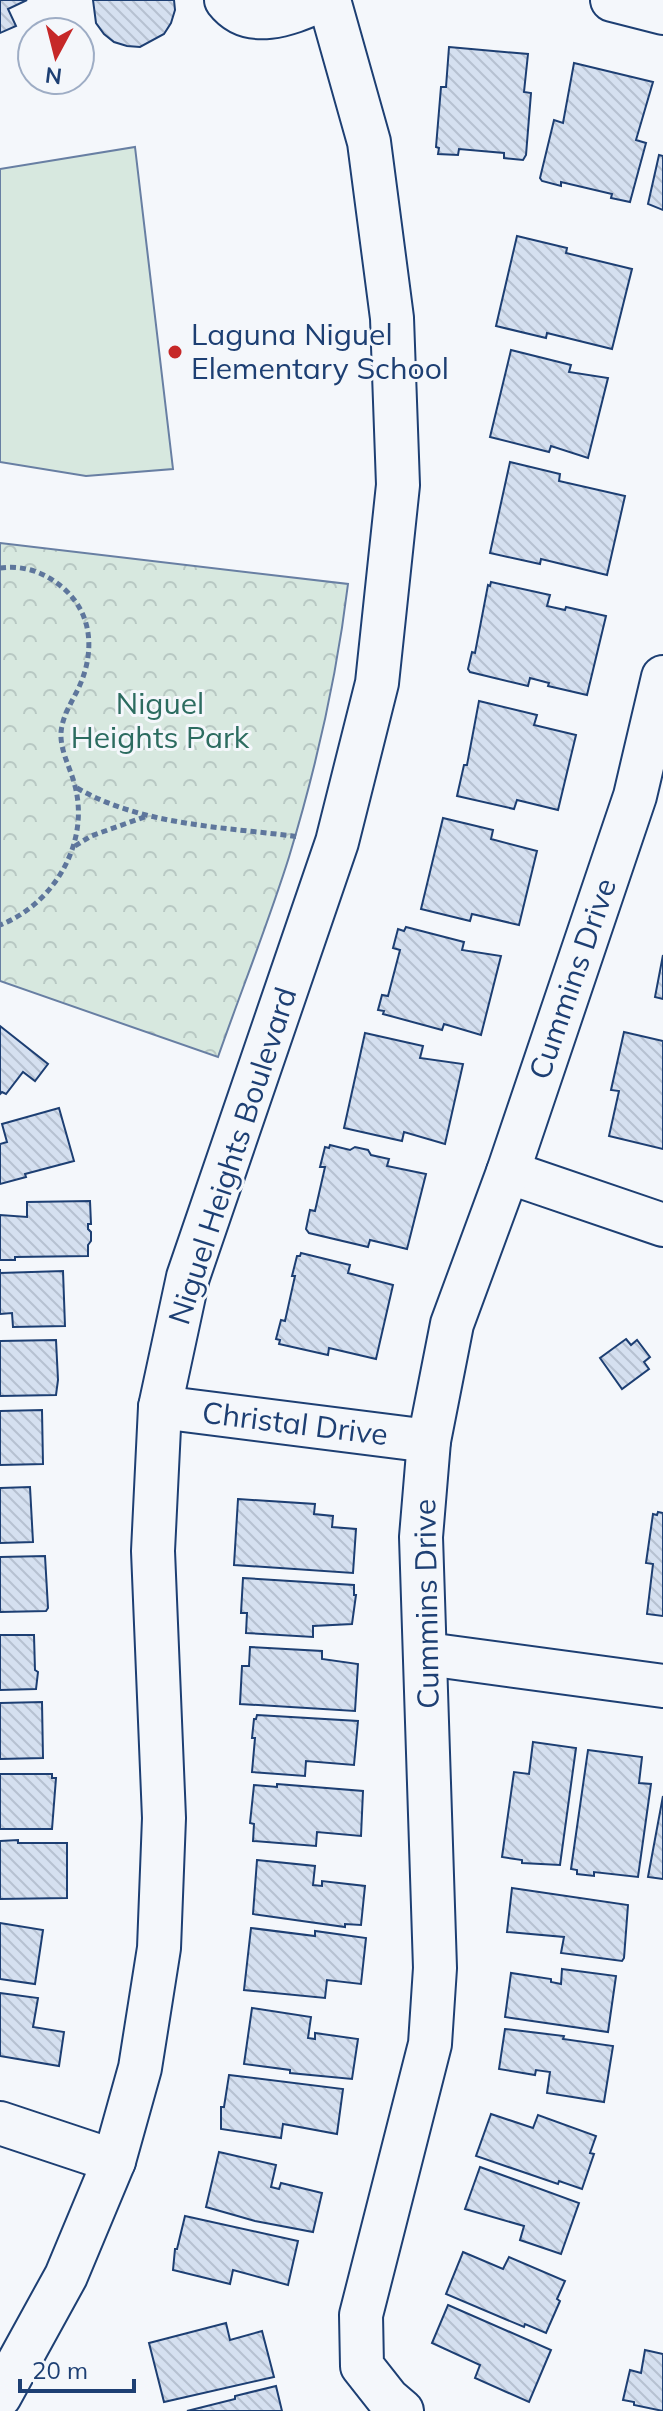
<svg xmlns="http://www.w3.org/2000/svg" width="663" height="2411" font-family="Mulish,sans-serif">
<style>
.grass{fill:#d7e8df;stroke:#687fa3;stroke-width:2}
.park{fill:url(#park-crowns);stroke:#687fa3;stroke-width:2}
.building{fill:url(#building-back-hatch);stroke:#1d3f73;stroke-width:2}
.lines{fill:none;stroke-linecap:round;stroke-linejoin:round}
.minor-casing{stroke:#1d3f73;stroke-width:46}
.path{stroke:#5e769c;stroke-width:5;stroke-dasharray:6 4;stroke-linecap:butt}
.minor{stroke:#f4f7fb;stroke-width:42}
.poi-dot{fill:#c62828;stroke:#f4f7fb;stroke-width:3}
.labels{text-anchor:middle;stroke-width:6;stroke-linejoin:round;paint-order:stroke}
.poi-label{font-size:30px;fill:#1d3f73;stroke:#f4f7fb;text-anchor:start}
.park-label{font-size:30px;fill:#2c6c60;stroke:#f4f7fb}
.street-label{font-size:30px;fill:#1d3f73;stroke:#f4f7fb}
</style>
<defs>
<pattern id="park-crowns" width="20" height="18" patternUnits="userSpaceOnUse" patternTransform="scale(2)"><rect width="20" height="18" fill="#d7e8df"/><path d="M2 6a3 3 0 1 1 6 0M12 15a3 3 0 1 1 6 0" fill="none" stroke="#b8c8c3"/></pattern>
<pattern id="building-back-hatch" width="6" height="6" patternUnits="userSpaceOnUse" patternTransform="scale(2)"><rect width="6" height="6" fill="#d5e0f0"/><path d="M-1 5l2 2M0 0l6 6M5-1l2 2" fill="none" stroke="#b6c1d1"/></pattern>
</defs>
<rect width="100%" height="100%" fill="#f4f7fb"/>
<path class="grass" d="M135 147 173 469 86 476 0 462V169Z"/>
<path class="park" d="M0 543 348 584C337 675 316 768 289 857 268 924 241 991 218 1057L0 981Z"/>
<g class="building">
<path d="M0 0H27L8 9 16 26 0 33Z"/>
<path d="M93 0H174L175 10 171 23 164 34 140 47 127 46 114 42 104 34 96 23Z"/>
<path d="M449 47 528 54 524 92 531 93 526 155 523 160 504 158V153L459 149 458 155 438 154 439 148 436 147 441 87H446Z"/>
<path d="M574 63 653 82 636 140 646 143 630 202 611 198 612 194 561 182V186L542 181 540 178 554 120 563 123Z"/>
<path d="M659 155 663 156V210L648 204Z"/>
<path d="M517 236 567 248 566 253 632 269 612 349 547 333 546 338 496 326Z"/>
<path d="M511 350 571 365 569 372 608 378 588 458 551 446 549 452 490 437Z"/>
<path d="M510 462 560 474 559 481 625 496 607 575 541 559 540 564 490 553Z"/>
<path d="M491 582 550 595 547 606 565 610 566 607 606 616 587 695 548 686 549 683 530 678 528 686 470 672 468 669 472 652 475 653 488 585 490 586Z"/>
<path d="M479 701 537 715 534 725 576 735 558 810 517 800 514 809 457 796 464 765H467Z"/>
<path d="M443 818 493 830 491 839 537 851 519 925 472 914 470 921 421 909Z"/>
<path d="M406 927 464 942 462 950 501 956 481 1035 444 1024 442 1030 383 1014 384 1011 378 1010 382 995 388 996 400 950 393 948 398 929 404 931Z"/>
<path d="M663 955V999L655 997Z"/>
<path d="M0 1026 48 1064 35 1081 23 1072 6 1094 2 1092 0 1094Z"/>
<path d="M624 1032 663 1041V1149L609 1136 619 1091 611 1090Z"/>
<path d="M365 1033 423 1046 420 1058 463 1064 445 1144 404 1132 402 1141 344 1128Z"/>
<path d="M59 1108 74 1161 25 1174 26 1177 0 1184V1144L7 1142 2 1124Z"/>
<path d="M330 1145 350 1150 355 1147 368 1150 371 1155 389 1159 387 1166 426 1174 407 1249 370 1240 368 1247 309 1233 306 1229 310 1210 315 1211 325 1167H320L325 1147 329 1148Z"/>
<path d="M90 1201 91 1224H88V1229L91 1232V1241L88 1245V1256L15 1257V1260H0V1215L27 1217V1202Z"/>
<path d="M301 1253 350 1265 348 1273 393 1285 376 1359 329 1348 328 1355 279 1344 280 1340 276 1339 281 1320 285 1321 295 1276H292L297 1256H300Z"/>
<path d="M0 1269V1273L63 1271 65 1326 13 1327 12 1313 0 1314Z"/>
<path d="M626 1339 631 1345 637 1340 650 1357 644 1362 649 1369 622 1389 600 1358Z"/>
<path d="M56 1340 58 1380 56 1395 0 1396V1341Z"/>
<path d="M42 1410 43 1464 0 1465V1411Z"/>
<path d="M30 1487 33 1542 0 1543V1488Z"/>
<path d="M238 1499 315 1504 314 1514 333 1516 332 1527 356 1529 353 1573 234 1565Z"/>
<path d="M658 1512 663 1513V1616L647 1614 653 1564 646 1563 653 1514 657 1515Z"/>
<path d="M45 1556 48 1608 46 1611 0 1612V1557Z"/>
<path d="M243 1578 354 1585V1595H356L352 1624 313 1626V1637L246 1633 247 1613H241Z"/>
<path d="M0 1635H34L35 1670 38 1672 36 1689 0 1690Z"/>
<path d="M250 1647 322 1651V1659L358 1664 355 1711 240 1704 242 1666H249Z"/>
<path d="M42 1702 43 1758 0 1759V1703Z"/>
<path d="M257 1715 358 1721 354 1765 306 1761 305 1776 252 1772 255 1738H252L254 1719H256Z"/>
<path d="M533 1742 576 1748 560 1865 522 1863V1860L502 1857 514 1772 529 1774Z"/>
<path d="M588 1750 642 1757 639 1783 651 1784 638 1877 594 1872V1876L577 1874V1870L571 1869Z"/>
<path d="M0 1774H52V1778H56L52 1829H0Z"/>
<path d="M277 1784 363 1791 361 1836 317 1832 316 1846 253 1841 254 1824 250 1823 254 1785 277 1787Z"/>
<path d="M663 1796V1879L648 1877Z"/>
<path d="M18 1840V1843H67V1898L0 1899V1841Z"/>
<path d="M257 1860 315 1866 313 1885 322 1886V1881L365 1886 361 1925 345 1924V1927L253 1914Z"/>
<path d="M512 1888 628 1905 624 1958 622 1961 561 1953 564 1937 507 1932Z"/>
<path d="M0 1923 43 1930 35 1984 0 1979Z"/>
<path d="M251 1928 315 1936V1931L366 1938 361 1984 327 1980 325 1998 244 1990Z"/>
<path d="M562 1969 616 1976 608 2032 505 2017 511 1973 551 1979V1982L561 1984Z"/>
<path d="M0 1993 38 1998 33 2027 64 2032 59 2066 0 2056Z"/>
<path d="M252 2008 311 2017 308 2038 315 2039V2033L358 2039 352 2079 290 2073V2070L244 2064Z"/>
<path d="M505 2029 564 2036 563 2039 613 2046 604 2102 547 2093 550 2072 536 2070 535 2075 499 2069Z"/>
<path d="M229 2075 343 2089 337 2134 283 2124 281 2138 221 2129V2107H224Z"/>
<path d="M491 2114 533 2128 538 2115 596 2136 590 2153 594 2154 582 2189 559 2181 558 2184 476 2156Z"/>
<path d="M219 2152 276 2165 271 2187 279 2189 281 2183 322 2193 313 2232 255 2221 206 2207Z"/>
<path d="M480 2167 579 2203 561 2254 520 2240 524 2226 465 2209Z"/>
<path d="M185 2216 298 2241 288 2285 233 2270 230 2284 173 2270 175 2249H177Z"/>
<path d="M463 2252 503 2269 509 2257 565 2281 557 2299 560 2301 546 2333 525 2324 524 2327 446 2294Z"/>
<path d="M448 2305 551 2350 529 2402 475 2378 480 2365 432 2343Z"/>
<path d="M226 2323 230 2340 262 2331 274 2377 164 2402 149 2343Z"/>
<path d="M645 2350 663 2354V2411L634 2405V2402L623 2400 630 2370 641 2373Z"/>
<path d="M276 2386 282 2411H187L235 2399V2396Z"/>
</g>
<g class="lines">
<g class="minor-casing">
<g id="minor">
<path d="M226 0C251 32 293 12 322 0"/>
<path d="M612 0 663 13"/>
<path d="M508 1172 663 1225"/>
<path d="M160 1407 429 1441"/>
<path d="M427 1654 663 1686"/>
<path d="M0 2123 114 2161"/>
<path d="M0 2396 66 2276 114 2161 140 2068 159 1948 164 1818 153 1551 160 1407 188 1277 337 842 377 683 398 485 392 318 369 142 329 0"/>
<path d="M402 2411 388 2399 362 2366 361 2315 430 2044 435 1968 421 1537 429 1441 452 1324 508 1172 635 796 663 677"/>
</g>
</g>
<g class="path">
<path d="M0 568C24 565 44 572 62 587 93 613 95 652 79 687 72 702 62 716 61 733 60 751 71 769 75 786 90 843 54 904 0 925"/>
<path d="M77 788C143 826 226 827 300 837"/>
<path d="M75 846 91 836 147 816"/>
</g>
<use href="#minor" class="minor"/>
</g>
<circle class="poi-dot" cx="175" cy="352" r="8"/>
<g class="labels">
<g class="poi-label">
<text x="191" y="345">Laguna Niguel<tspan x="191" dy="34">Elementary School</tspan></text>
</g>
<g class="park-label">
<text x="160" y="714">Niguel<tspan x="160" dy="34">Heights Park</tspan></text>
</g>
<g class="street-label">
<text transform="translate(573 979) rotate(-71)" y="10">Cummins Drive</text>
<text transform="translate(233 1156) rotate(-72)" y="10">Niguel Heights Boulevard</text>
<text transform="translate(295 1424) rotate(7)" y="10">Christal Drive</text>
<text transform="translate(427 1604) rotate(-91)" y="10">Cummins Drive</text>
</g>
</g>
<g transform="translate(56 56) rotate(187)"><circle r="38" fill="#f4f7fb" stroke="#9eadc5" stroke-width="2"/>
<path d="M0-6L14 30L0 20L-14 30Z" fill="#c62828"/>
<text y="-12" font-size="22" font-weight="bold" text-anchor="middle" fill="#1d3f73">N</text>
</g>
<path d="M20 2379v12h114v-12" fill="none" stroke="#1d3f73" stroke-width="4"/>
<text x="32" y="2379" font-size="24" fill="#1d3f73" stroke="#f4f7fb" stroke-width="6" paint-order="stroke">20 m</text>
</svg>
